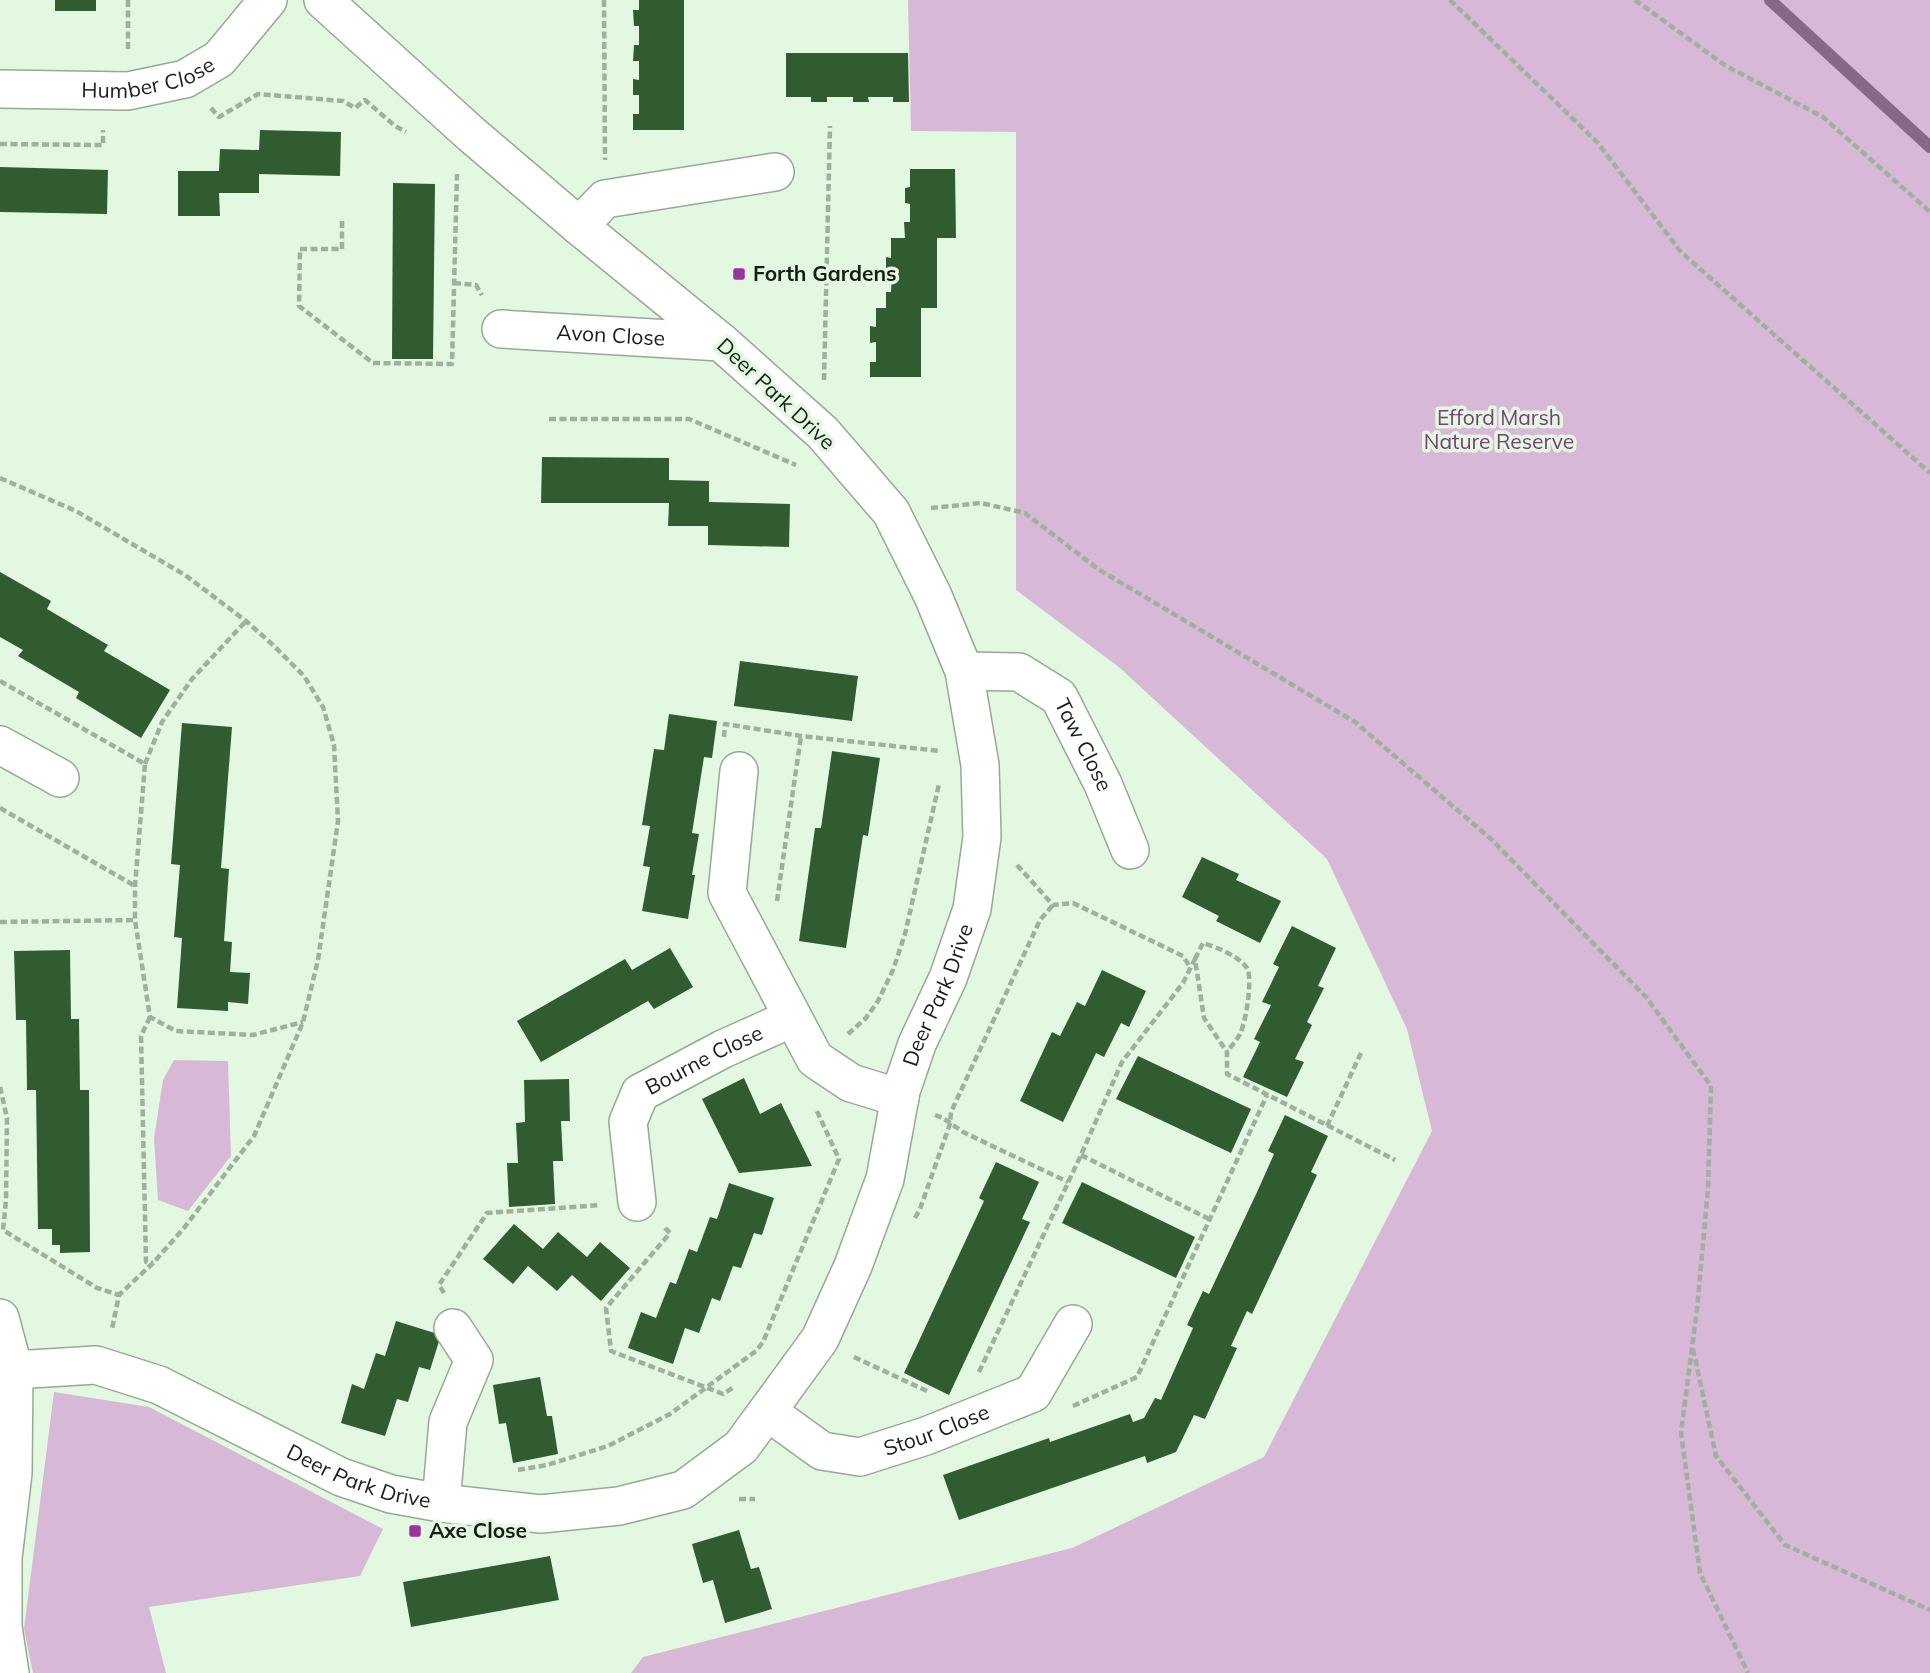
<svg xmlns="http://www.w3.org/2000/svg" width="1930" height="1673" font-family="Mulish,sans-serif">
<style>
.green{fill:#d7b8d6}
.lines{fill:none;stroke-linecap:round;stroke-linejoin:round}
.stream{stroke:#866986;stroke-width:12}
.building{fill:#315c32}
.minor-casing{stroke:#95aa95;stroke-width:40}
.path{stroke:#9fb09e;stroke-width:4.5;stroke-dasharray:7 3.5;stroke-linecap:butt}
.minor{stroke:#fff;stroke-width:37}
.poi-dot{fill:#98359b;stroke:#e2f8e1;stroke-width:2.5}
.labels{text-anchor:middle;stroke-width:7;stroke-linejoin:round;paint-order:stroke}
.street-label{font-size:21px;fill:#151d15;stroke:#e2f8e1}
.poi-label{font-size:21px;font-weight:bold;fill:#151d15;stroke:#e2f8e1;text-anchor:start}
.park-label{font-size:21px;fill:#773e78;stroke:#e2f8e1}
</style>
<rect width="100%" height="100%" fill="#e2f8e1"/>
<g class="green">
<path d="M908 0H1930V1673H631L643 1657 1072 1548 1264 1457 1432 1131 1407 1029 1327 859 1120 668 1016 590V132L911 131Z"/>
<path d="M174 1060 228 1061 231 1156 188 1211 158 1200 154 1138 163 1080Z"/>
<path d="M54 1392 149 1407 383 1529 360 1576 149 1607 166 1673H33L24 1629Z"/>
</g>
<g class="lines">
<path class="stream" d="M1770 0 1930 147"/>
</g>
<g class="building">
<rect x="55" y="0" width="41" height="11"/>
<path d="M639 0H684V130H633V114H639V95H633V79L639 80V61H633L634 45H639V26H634L633 10H639Z"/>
<path d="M786 53H908L909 102H893V97H868L869 102H853V97H827V102H811V97H786Z"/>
<path d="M260 130 341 132 340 176 259 174V193H219L220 216H178V171H219L220 149 259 150Z"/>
<path d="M0 167 108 170 107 214 0 212Z"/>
<path d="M910 169H955L956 238H937V308H921V377H870V362H876V342L870 343V326L876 327V308H886V292H891L892 273H886V257L891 258V238H905L904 222H910V204L905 203V188L910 187Z"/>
<path d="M393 183 435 184 433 359H392Z"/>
<path d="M542 457 669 458V480L709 481V502L790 504 789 547 708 545V526H668L669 503H541Z"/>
<path d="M0 572 51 601 47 609 108 645 104 651 170 690 141 738 76 698 79 692 18 656 23 650 0 637Z"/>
<path d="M740 661 858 676 852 721 734 706Z"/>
<path d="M669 714 717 721 712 758 704 757 692 833 699 834 692 875H695L688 919 642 911 650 867 643 866 650 826 642 825 654 749 664 750Z"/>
<path d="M182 723 232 727 221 868 229 869 224 941 232 942 230 972 250 973 248 1004 228 1002V1011L177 1008 182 938 174 937 180 865 171 864Z"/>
<path d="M832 751 880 758 868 836 863 835 846 948 799 941 815 828H821Z"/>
<path d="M1202 857 1239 874 1236 880 1281 901 1260 943 1216 921 1219 916 1182 897Z"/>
<path d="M1292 926 1336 948 1318 986 1324 988 1307 1022 1312 1025 1295 1059 1304 1062 1287 1097 1243 1077 1260 1042 1254 1039 1271 1005 1262 1002 1279 967 1273 964Z"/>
<path d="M670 948 693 987 654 1009 648 1001 541 1062 517 1021 625 959 632 970Z"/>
<path d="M70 950 71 1019H79L80 1090H89L90 1252 60 1253V1245H52V1229H38L36 1090H27L26 1020H16L14 951Z"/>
<path d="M1102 970 1146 991 1129 1027 1121 1023 1104 1057 1096 1053 1063 1122 1020 1101 1052 1032 1060 1036 1077 1002 1085 1006Z"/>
<path d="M1138 1056 1251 1109 1231 1153 1116 1099Z"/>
<path d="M744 1078 760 1114 781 1103 812 1166 739 1173 702 1099Z"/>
<path d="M569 1079 570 1121H561L563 1161H553L555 1204 509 1207 507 1163H518L516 1123 525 1122 524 1080Z"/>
<path d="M1285 1115 1328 1136 1311 1172 1317 1175 1252 1314 1247 1311 1231 1346 1237 1348 1205 1419 1194 1415 1176 1452 1147 1463 1145 1456 959 1520 943 1475 1049 1438 1050 1442 1130 1414 1133 1422 1144 1418 1155 1398 1161 1400 1193 1328 1187 1325 1203 1291 1209 1294 1258 1190 1274 1154 1268 1151Z"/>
<path d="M996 1162 1039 1182 1022 1219 1030 1222 949 1395 904 1373 984 1201 979 1198Z"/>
<path d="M1082 1182 1195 1237 1176 1278 1062 1223Z"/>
<path d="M729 1183 774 1198 762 1235 754 1233 741 1268 733 1266 720 1301 712 1298 699 1333 685 1328 673 1364 628 1348 641 1312 656 1318 670 1282 676 1284 689 1249 697 1252 710 1217 717 1219Z"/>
<path d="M514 1224 543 1249 558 1232 587 1257 600 1242 630 1268 601 1301 572 1275 557 1291 528 1266 513 1284 483 1259Z"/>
<path d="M396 1321 441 1335 430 1370 419 1367 408 1402 397 1399 385 1436 341 1423 352 1384 364 1389 376 1353 385 1356Z"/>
<path d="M540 1377 547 1416H552L558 1454 513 1463 506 1423 499 1424 493 1385Z"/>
<path d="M739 1530 751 1569 759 1567 772 1609 725 1623 713 1580 703 1583 692 1544Z"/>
<path d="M550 1556 559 1600 411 1627 403 1582Z"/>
</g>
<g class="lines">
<g class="minor-casing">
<g id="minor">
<path id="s1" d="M0 89 128 91 185 79 219 59 268 0"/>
<path d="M579 226 605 199 775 172"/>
<path id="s2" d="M501 329 721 342"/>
<path id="s3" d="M964 671 1019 672 1059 697 1103 784 1130 850"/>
<path d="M0 745 60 778"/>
<path d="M739 771 727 893 815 1059 851 1083 900 1098"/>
<path id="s4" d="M637 1202 628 1122 640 1093 723 1049 792 1018"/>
<path d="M0 1318 14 1370 13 1473 3 1558V1627L10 1673"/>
<path id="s5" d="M14 1370 96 1365 159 1385 341 1477 391 1494 441 1503 541 1514 619 1506 683 1490 741 1447 820 1339 853 1266 885 1179 901 1091 917 1044 948 978 972 909 982 837 980 765 964 671 933 596 891 512 823 433 721 342 579 226 471 134 323 0"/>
<path id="s6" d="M768 1412 822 1451 860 1457 926 1436 1033 1393 1073 1324"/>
<path d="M441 1503 448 1422 474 1360 453 1328"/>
</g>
</g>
<g class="path">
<path d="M128 0V52"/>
<path d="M604 0 605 160"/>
<path d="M1450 0 1597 142 1681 252 1930 473"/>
<path d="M1635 0 1726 66 1823 117 1930 212"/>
<path d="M211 108 219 117 258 94 343 101 355 108 365 100 395 126 406 132"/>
<path d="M0 144 103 145V130"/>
<path d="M342 221V249H300L299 306 373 363 452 364 457 174"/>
<path d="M454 283 476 285 482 295"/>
<path d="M824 380 830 126"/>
<path d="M549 419H689L796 465"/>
<path d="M0 478 76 511 185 575 246 621 273 645 304 676 323 707 334 745 338 821 318 960 303 1022 254 1136 184 1228 153 1263 119 1295 112 1329"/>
<path d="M931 508 981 503 1025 513 1098 569 1355 722 1491 839 1646 997 1711 1086 1708 1189 1697 1309 1681 1433 1700 1573 1748 1673"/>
<path d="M0 681 145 764 135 886V920L150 1017 176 1031 253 1035 303 1022"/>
<path d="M724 737 725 724 801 736 940 751"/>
<path d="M145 764 162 722 192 679 246 621"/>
<path d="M0 808 135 886"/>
<path d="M1017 865 1053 905 1073 903 1183 956 1190 967"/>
<path d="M777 901 801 736"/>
<path d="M0 922 135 920"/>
<path d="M1195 959 1203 943C1216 947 1239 956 1247 968 1253 978 1246 1022 1240 1034 1237 1040 1231 1046 1227 1052"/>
<path d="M150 1017 141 1036 146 1262 153 1263"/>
<path d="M848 1034 866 1018 878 1001 893 970 905 934 939 784"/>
<path d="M0 1087 7 1118 6 1200 3 1230 97 1288 119 1295"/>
<path d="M935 1115 943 1118 963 1132 1068 1182"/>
<path d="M1327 1126 1361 1053"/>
<path d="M1081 1155 1209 1219"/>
<path d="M915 1218 920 1209 950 1124 951 1112 1040 920 1053 905"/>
<path d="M665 1228 670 1233 606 1308 611 1351 723 1394 734 1387"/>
<path d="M444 1293 439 1285 487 1213 600 1205"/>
<path d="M1693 1349 1716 1456 1785 1545 1930 1610"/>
<path d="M854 1357 929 1392"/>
<path d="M979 1372 1081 1155 1122 1062 1183 983 1195 959 1204 1018 1227 1052V1074L1395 1160"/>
<path d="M1073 1406 1137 1377 1267 1095"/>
<path d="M518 1470 547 1465 608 1446 670 1414 756 1351 763 1342 839 1159 816 1109"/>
<path d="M739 1499H755"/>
</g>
<use href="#minor" class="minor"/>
</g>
<g class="poi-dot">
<rect x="732" y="267" width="14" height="14" rx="3.5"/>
<rect x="408" y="1524" width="14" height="14" rx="3.5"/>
</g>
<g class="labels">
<g class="street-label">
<text dy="7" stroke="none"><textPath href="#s1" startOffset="150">Humber Close</textPath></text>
<text dy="7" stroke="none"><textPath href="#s2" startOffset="110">Avon Close</textPath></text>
<text transform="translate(776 394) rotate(43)" y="7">Deer Park Drive</text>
<text dy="7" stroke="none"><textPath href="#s3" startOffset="156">Taw Close</textPath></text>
<text dy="7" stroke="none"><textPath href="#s5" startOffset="1272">Deer Park Drive</textPath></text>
<text dy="7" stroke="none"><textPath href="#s4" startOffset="184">Bourne Close</textPath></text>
<text dy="7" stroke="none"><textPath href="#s6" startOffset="186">Stour Close</textPath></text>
<text dy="7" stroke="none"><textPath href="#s5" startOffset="369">Deer Park Drive</textPath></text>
</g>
<g class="poi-label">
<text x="753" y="281">Forth Gardens</text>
<text x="429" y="1538">Axe Close</text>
</g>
<g class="park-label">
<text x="1499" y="425">Efford Marsh<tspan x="1499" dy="24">Nature Reserve</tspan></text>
</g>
</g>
</svg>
